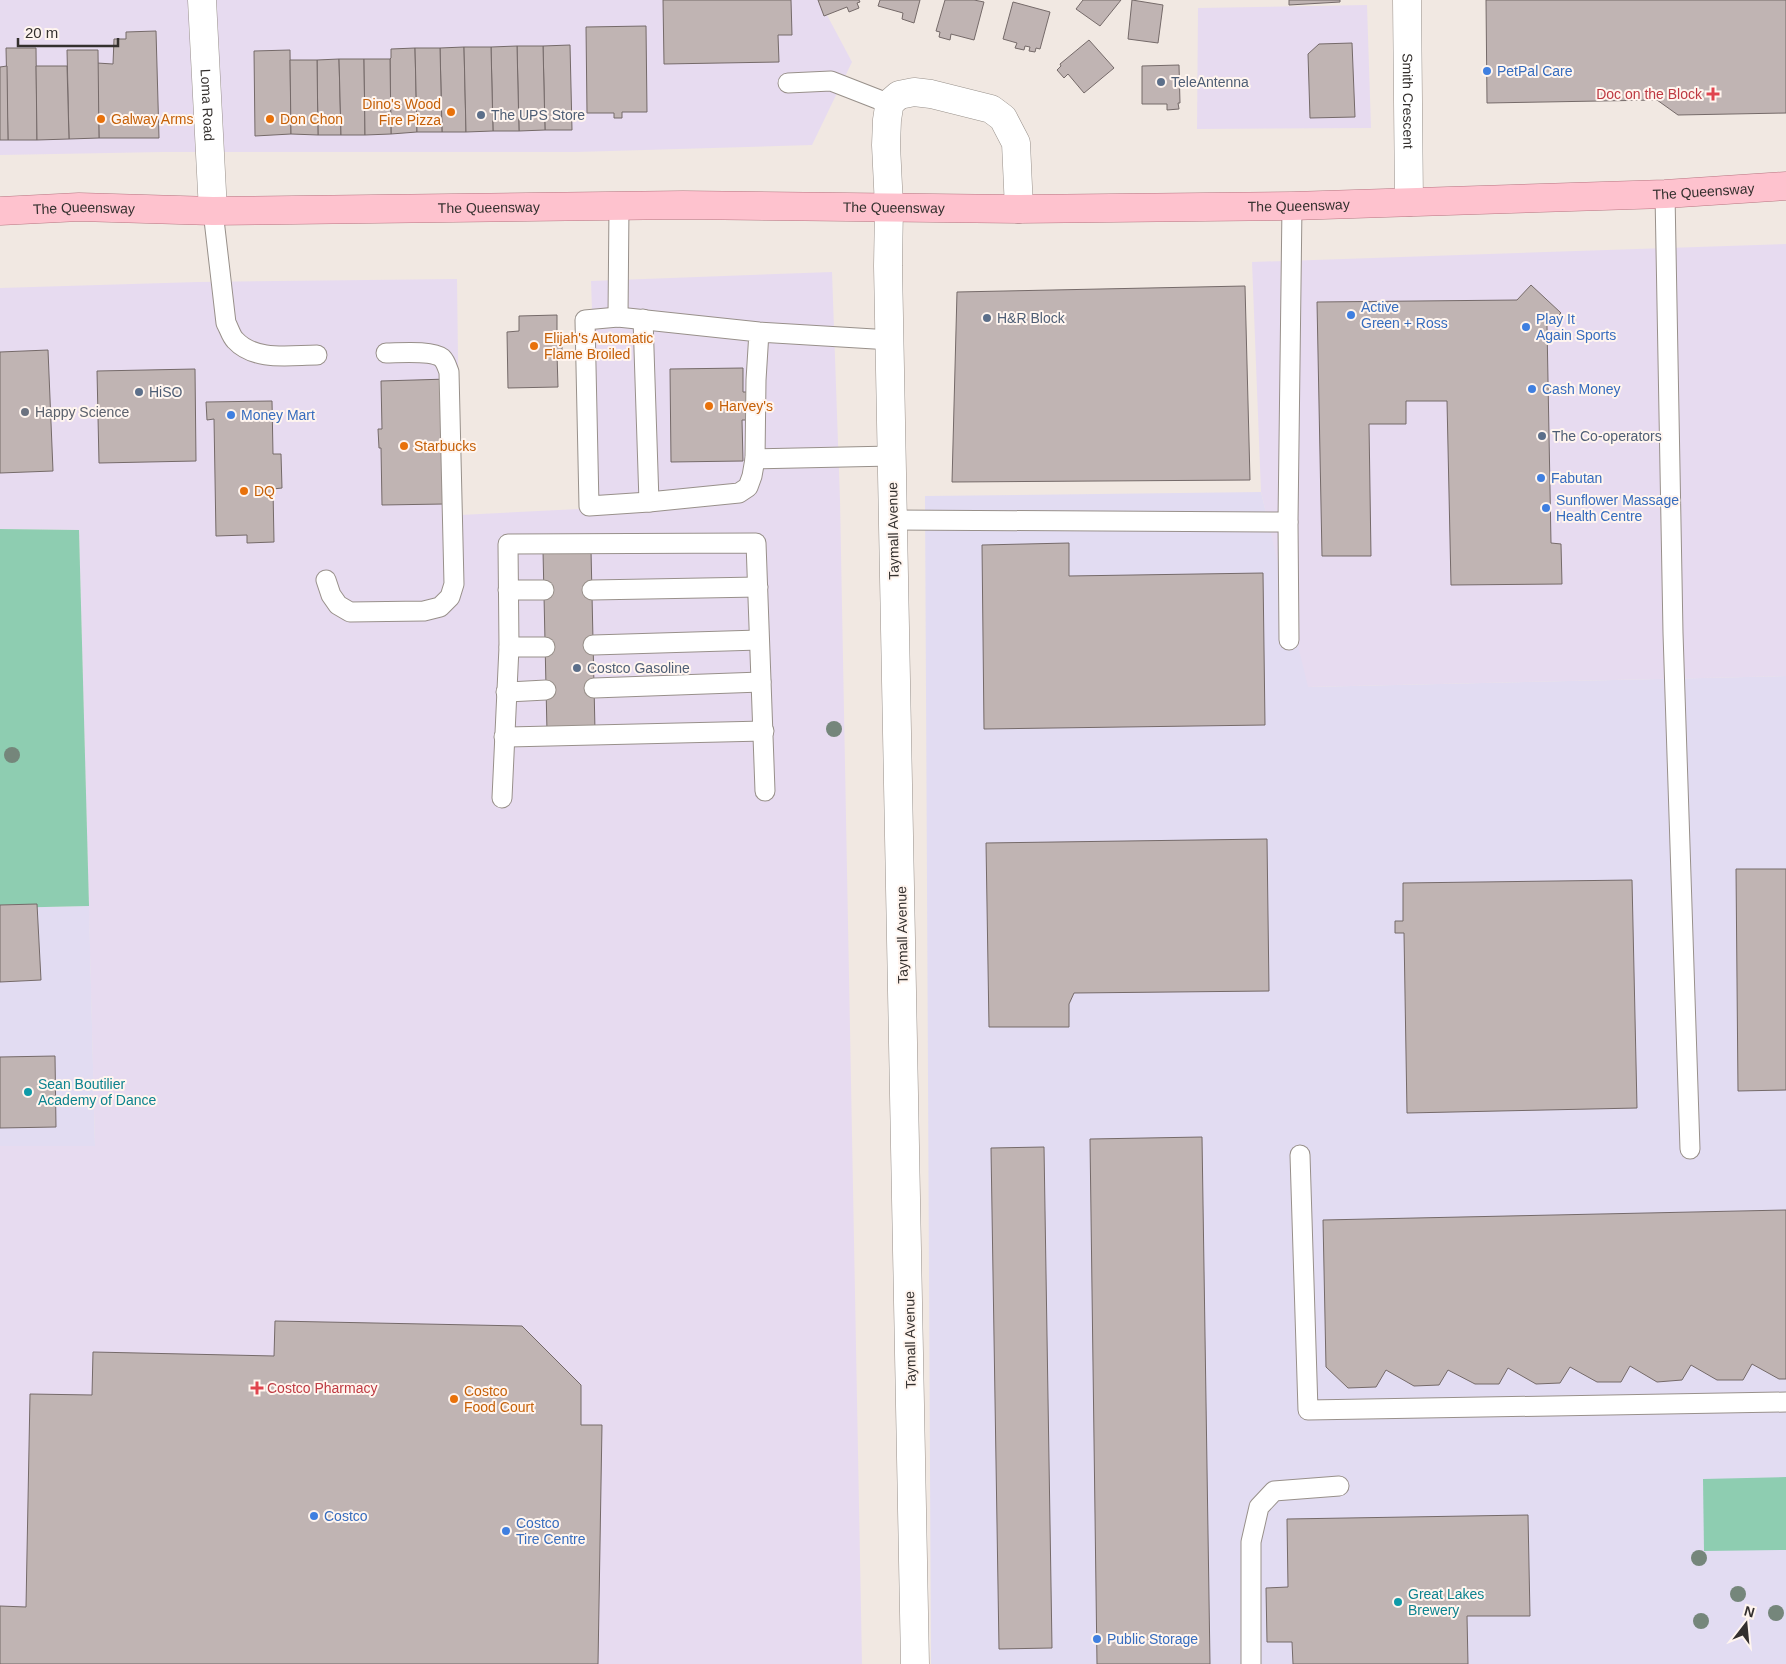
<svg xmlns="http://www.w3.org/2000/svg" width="1786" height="1664" font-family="Helvetica,sans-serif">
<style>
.commercial{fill:#e7dbf0}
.industrial{fill:#e2dcf2}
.green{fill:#8ecdb1}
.building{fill:#c0b4b3;stroke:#756a69}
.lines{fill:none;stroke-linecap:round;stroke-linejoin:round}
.service-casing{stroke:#98908a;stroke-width:21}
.minor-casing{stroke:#98908a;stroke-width:29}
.primary-casing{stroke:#b77581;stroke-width:29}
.service{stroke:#fff;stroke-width:19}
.minor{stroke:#fff;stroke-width:28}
.primary{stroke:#fec2ce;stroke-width:28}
.tree{fill:#75867b}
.shop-dot{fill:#3f7fe0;stroke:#fff5ef;stroke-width:2}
.service-dot{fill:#5c6f8a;stroke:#fff5ef;stroke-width:2}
.health-dot{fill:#e0444e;stroke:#fff5ef;stroke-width:2}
.food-dot{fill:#e8710a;stroke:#fff5ef;stroke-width:2}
.worship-dot{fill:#6b7280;stroke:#fff5ef;stroke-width:2}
.culture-dot{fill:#0f9aa8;stroke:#fff5ef;stroke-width:2}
.labels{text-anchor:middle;stroke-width:4;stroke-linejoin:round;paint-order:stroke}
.shop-label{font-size:14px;fill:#366cbe;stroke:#fff5ef;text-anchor:start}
.service-label{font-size:14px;fill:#4e5e75;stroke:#fff5ef;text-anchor:start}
.health-label{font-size:14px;fill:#be3a42;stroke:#fff5ef;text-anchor:end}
.street-label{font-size:14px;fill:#34302e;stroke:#fff5ef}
.food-label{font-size:14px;fill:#c56008;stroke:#fff5ef;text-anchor:start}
.worship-label{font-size:14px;fill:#5b616d;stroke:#fff5ef;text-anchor:start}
.culture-label{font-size:14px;fill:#0d838f;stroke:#fff5ef;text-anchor:start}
</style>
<rect width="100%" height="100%" fill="#f1e8e2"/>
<g class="commercial">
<path d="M0 0H819L852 62 812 145 576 152H163L0 155Z"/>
<path d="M1367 5 1371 128 1197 129 1198 8Z"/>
<path d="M1786 244V676L1307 687 1261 492 1252 262Z"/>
<path d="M832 272 840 500 862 1664H0V1146H95L79 530 0 529V288L198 282 457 279 460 515 599 508 591 281Z"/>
</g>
<g class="industrial">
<path d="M1261 492 1308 687 1786 676V1664H931L925 496Z"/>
<path d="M89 906 95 1146H0V908Z"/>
</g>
<g class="green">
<path d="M0 529 79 530 89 906 0 908Z"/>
<path d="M1786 1477V1550L1704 1551 1703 1479Z"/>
</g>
<g class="building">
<path d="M663 0H791L792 35H778L779 62 664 64Z"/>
<path d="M818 0H859L860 2 857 3 859 8 849 12 847 7 824 16Z"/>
<path d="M880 0H920L914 23 902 19 903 13 878 6Z"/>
<path d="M945 0H974L984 2 974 40 951 34 950 40 939 37 940 32 936 31Z"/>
<path d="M1083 0H1121L1100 26 1076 9Z"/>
<path d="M1132 0 1163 5 1158 43 1128 39Z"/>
<path d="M1289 0H1340V2L1289 5Z"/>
<path d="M1486 0H1786V113L1678 115 1657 100 1487 103Z"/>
<path d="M1013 2 1050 12 1040 49 1036 48 1035 52 1029 51 1030 47 1025 46 1024 50 1015 48 1017 43 1003 39Z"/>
<path d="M646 26 647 112H622V118H614V113H587L586 27Z"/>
<path d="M156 31 159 138H99L97 63 113 64 114 39H126V32Z"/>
<path d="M1089 40 1114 68 1084 93 1068 74 1064 78 1057 70 1061 66 1060 64Z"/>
<path d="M1352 43 1355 117 1310 118 1308 54 1319 44Z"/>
<path d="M570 45 572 130H545L543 46Z"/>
<path d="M517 46H543L545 130 519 131Z"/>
<path d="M517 46 519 131H493L491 47Z"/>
<path d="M464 47 466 132H442L440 48Z"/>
<path d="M464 47H491L493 131 466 132Z"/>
<path d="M6 48H36L37 140H8Z"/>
<path d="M415 48 417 132 391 134 390 59 391 58V49Z"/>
<path d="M415 48H440L442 132H417Z"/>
<path d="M67 50H98L99 138 69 139Z"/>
<path d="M290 50 291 134 255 136 254 51Z"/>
<path d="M339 59 341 135H318L317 60Z"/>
<path d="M339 59H364L365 135H341Z"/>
<path d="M364 59H390L391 134 365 135Z"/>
<path d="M290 60H317L318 135 291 134Z"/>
<path d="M1179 65 1180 103H1178L1179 109 1167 110V104H1142V66Z"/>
<path d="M7 66 8 140H0V67Z"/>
<path d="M36 66H67L69 139 37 140Z"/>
<path d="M1531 285 1561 313 1547 326 1551 543 1561 544 1562 584 1451 585 1447 401H1406V424H1369L1371 556H1322L1317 302 1517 300Z"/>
<path d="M1245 286 1250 480 952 482 957 292Z"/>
<path d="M557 315V339H562V353L557 354 558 387 508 388 507 332 519 331V316Z"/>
<path d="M48 350 53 471 0 473V352Z"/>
<path d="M743 368V392H747L748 420H742L743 461 671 462 670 369Z"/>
<path d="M195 369 196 461 99 463 97 371Z"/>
<path d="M448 379 444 504 382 505 381 448H379L378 429H382L381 381Z"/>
<path d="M272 401 273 454H281L282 488 273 489 274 542 247 543V535L216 536 214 419 207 420 206 402Z"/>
<path d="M1069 543V576L1263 573 1265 725 984 729 982 545Z"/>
<path d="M591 550 595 731 547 732 543 551Z"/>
<path d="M1267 839 1269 991 1074 993 1069 1004V1027H989L986 843Z"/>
<path d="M1736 869H1786V1090L1738 1091Z"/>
<path d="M1632 880 1637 1108 1407 1113 1404 933H1395V921H1403V883Z"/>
<path d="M37 904 41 980 0 982V905Z"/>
<path d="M55 1056 56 1127 0 1128V1057Z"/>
<path d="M1202 1137 1210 1664H1097L1090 1139Z"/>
<path d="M1044 1147 1052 1648 999 1649 991 1148Z"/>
<path d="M1786 1210V1379H1779L1752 1364 1743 1380H1717L1691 1365 1682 1380 1657 1382 1630 1366 1621 1382H1597L1570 1367 1560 1383 1536 1384 1508 1368 1499 1384H1475L1448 1370 1439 1385 1414 1386 1386 1370 1376 1387 1348 1388 1326 1367 1323 1220Z"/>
<path d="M275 1321 522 1326 581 1385V1425H602L598 1664H0V1606L26 1607 30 1394 92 1395 93 1352 274 1356Z"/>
<path d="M1528 1515 1530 1616H1467L1468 1664H1293L1292 1642H1267L1266 1588 1288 1587 1287 1519Z"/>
</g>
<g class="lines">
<g class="service-casing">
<g id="service">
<path d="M788 83 831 81 890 104"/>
<path d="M1665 194 1673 633 1690 1149"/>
<path d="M213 211 226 323C229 328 231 336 235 340 255 362 291 355 317 355"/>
<path d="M618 317 619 206"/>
<path d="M643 319 649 502"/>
<path d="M759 332 756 380 755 459 752 476 748 487 739 493 649 502 589 506 585 320 618 317 759 332 891 340"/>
<path d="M755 459 892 456"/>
<path d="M893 520 1288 522 1289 640"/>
<path d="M1288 522 1292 206"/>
<path d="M326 580 331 595 338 605 350 612 424 611 440 607 450 597 454 584 449 372C447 367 446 362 442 358 432 350 399 353 386 353"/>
<path d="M508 590H544"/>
<path d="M592 590 758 587"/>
<path d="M593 645 759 640"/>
<path d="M509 647H545"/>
<path d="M594 688 761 682"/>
<path d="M506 692 546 690"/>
<path d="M504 737 764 731"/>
<path d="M502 798 509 647 508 544 756 543 765 791"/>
<path d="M1300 1155 1308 1410 1786 1402"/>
<path d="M1251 1664V1542L1259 1507 1274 1491 1339 1486"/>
</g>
</g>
<g class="minor-casing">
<g id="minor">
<path id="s1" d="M202 0 213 211"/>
<path id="s2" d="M1407 0 1409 202"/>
<path d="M915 1664 888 266 889 207 886 145 887 120 889 107 891 102 899 95 914 92 931 94 991 109 1003 118 1016 143 1019 209"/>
</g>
</g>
<g class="primary-casing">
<g id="primary">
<path id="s3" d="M0 211 79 207 213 211 683 205 1019 209 1292 206 1665 194 1786 186"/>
</g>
</g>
<use href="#service" class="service"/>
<use href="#minor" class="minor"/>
<use href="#primary" class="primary"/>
</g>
<g class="tree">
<circle cx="834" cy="729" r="8"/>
<circle cx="12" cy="755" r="8"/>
<circle cx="1699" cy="1558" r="8"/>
<circle cx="1738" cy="1594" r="8"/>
<circle cx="1776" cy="1613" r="8"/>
<circle cx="1701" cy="1621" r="8"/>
</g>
<g class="shop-dot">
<circle cx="1487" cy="71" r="5"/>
<circle cx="1351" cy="315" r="5"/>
<circle cx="1526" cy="327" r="5"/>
<circle cx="1532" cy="389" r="5"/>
<circle cx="231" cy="415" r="5"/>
<circle cx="1541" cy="478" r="5"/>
<circle cx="1546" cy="508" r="5"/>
<circle cx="314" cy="1516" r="5"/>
<circle cx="506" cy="1531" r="5"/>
<circle cx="1097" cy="1639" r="5"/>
</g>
<g class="service-dot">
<circle cx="1161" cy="82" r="5"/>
<circle cx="481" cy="115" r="5"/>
<circle cx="987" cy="318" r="5"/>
<circle cx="139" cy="392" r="5"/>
<circle cx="1542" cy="436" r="5"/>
<circle cx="577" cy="668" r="5"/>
</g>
<g class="health-dot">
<path d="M1710.5 86.5h5v5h5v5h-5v5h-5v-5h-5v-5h5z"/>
<path d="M254.5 1380.5h5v5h5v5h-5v5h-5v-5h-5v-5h5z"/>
</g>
<g class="food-dot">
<circle cx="451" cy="112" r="5"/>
<circle cx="101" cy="119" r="5"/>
<circle cx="270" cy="119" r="5"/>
<circle cx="534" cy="346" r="5"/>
<circle cx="709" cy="406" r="5"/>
<circle cx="404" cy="446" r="5"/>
<circle cx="244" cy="491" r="5"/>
<circle cx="454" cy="1399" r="5"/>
</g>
<circle class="worship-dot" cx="25" cy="412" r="5"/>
<g class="culture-dot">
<circle cx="28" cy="1092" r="5"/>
<circle cx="1398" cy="1602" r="5"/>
</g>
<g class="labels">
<g class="shop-label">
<text x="1497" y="76">PetPal Care</text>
<text x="1361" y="312">Active<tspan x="1361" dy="16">Green + Ross</tspan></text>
<text x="1536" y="324">Play It<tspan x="1536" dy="16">Again Sports</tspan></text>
<text x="1542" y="394">Cash Money</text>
<text x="241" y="420">Money Mart</text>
<text x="1551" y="483">Fabutan</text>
<text x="1556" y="505">Sunflower Massage<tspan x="1556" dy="16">Health Centre</tspan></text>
<text x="324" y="1521">Costco</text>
<text x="516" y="1528">Costco<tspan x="516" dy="16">Tire Centre</tspan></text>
<text x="1107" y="1644">Public Storage</text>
</g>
<g class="service-label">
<text x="1171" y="87">TeleAntenna</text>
<text x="491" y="120">The UPS Store</text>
<text x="997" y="323">H&amp;R Block</text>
<text x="149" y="397">HiSO</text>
<text x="1552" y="441">The Co-operators</text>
<text x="587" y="673">Costco Gasoline</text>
</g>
<g class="health-label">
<text x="1702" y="99">Doc on the Block</text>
<text x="267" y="1393" text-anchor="start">Costco Pharmacy</text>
</g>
<g class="street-label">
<text dy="5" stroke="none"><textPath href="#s2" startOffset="101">Smith Crescent</textPath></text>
<text dy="5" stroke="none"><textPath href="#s1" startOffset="105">Loma Road</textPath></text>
<text dy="5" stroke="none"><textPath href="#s3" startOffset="1704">The Queensway</textPath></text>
<text dy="5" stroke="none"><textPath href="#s3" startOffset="1299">The Queensway</textPath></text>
<text dy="5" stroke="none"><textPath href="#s3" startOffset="489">The Queensway</textPath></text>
<text dy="5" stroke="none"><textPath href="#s3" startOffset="894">The Queensway</textPath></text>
<text dy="5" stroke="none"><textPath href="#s3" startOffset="84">The Queensway</textPath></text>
<text transform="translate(893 531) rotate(-91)" y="5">Taymall Avenue</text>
<text transform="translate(902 935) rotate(-91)" y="5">Taymall Avenue</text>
<text transform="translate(910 1340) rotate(-91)" y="5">Taymall Avenue</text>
</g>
<g class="food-label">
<text x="441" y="109" text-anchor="end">Dino's Wood<tspan x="441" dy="16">Fire Pizza</tspan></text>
<text x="111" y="124">Galway Arms</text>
<text x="280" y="124">Don Chon</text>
<text x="544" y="343">Elijah's Automatic<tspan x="544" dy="16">Flame Broiled</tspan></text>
<text x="719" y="411">Harvey's</text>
<text x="414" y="451">Starbucks</text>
<text x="254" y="496">DQ</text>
<text x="464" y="1396">Costco<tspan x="464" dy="16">Food Court</tspan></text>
</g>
<g class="worship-label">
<text x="35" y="417">Happy Science</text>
</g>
<g class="culture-label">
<text x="38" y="1089">Sean Boutilier<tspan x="38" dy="16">Academy of Dance</tspan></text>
<text x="1408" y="1599">Great Lakes<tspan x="1408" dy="16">Brewery</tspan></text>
</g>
</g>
<g transform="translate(1746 1624) rotate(16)" stroke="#fff5ef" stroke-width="4" paint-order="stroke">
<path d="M0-4L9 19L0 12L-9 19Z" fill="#34302e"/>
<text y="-8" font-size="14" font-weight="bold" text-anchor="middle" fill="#34302e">N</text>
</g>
<path d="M18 38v8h100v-8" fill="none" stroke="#34302e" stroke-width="2.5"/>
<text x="25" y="38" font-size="15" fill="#34302e" stroke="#fff5ef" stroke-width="4" paint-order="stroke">20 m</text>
</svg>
